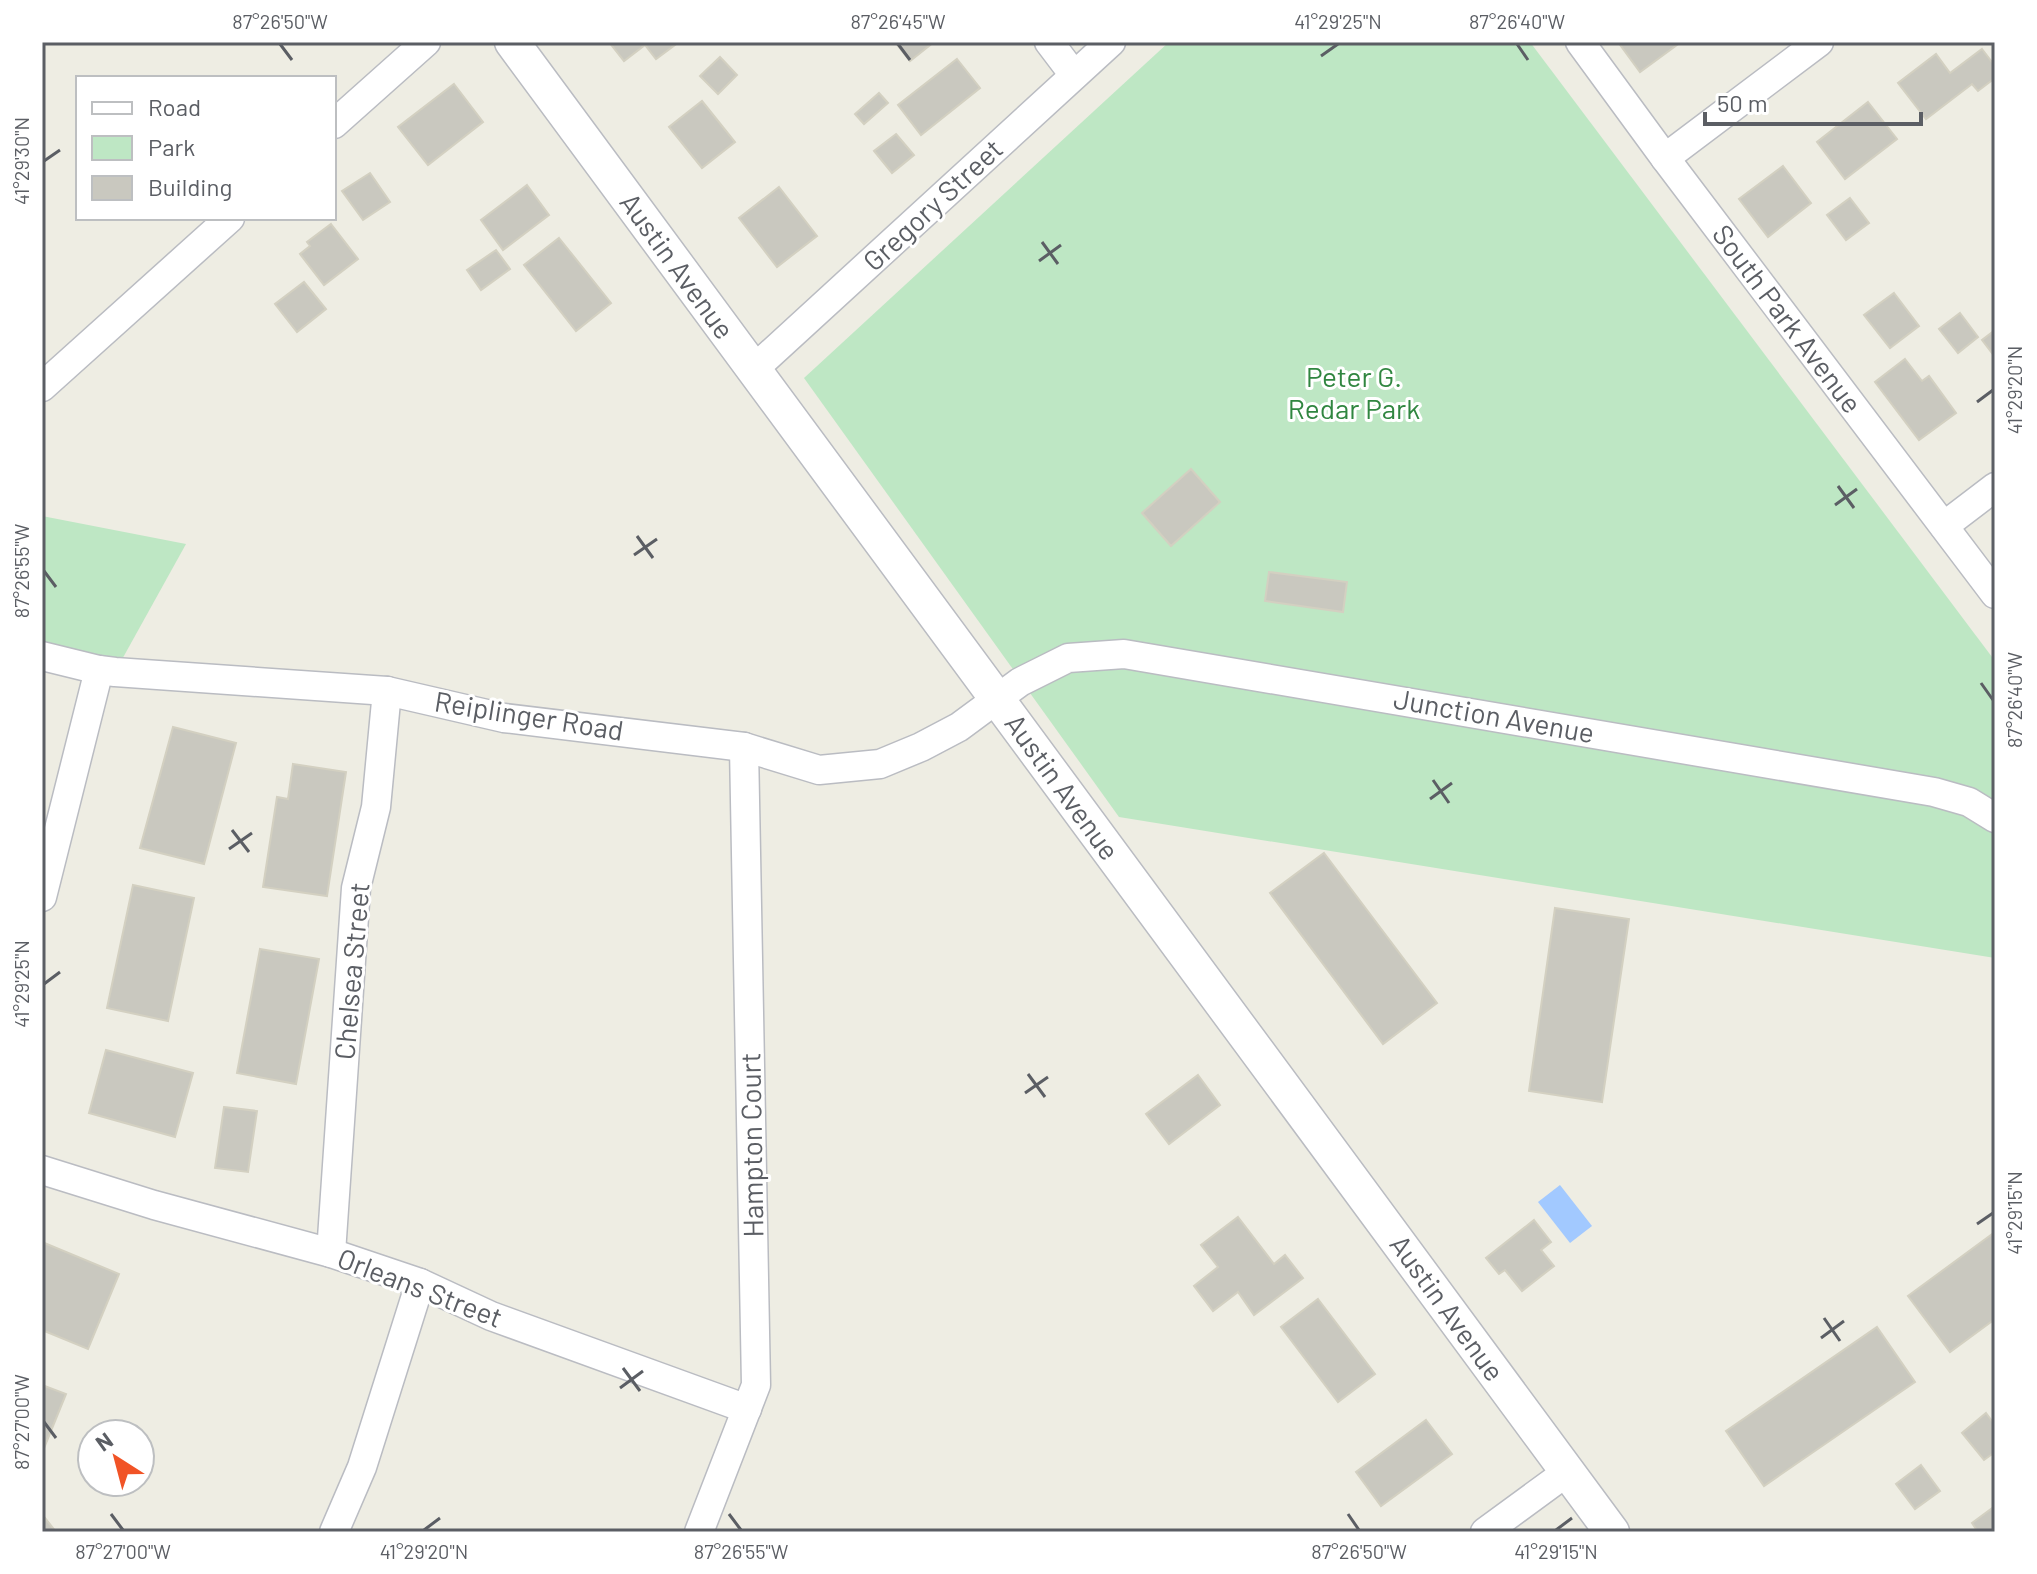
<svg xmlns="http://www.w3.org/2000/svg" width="2037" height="1574" font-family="Barlow,sans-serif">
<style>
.green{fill:#bee7c4}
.water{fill:#a2c9ff}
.building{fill:#c9c8bf;stroke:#d3d0c1;stroke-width:2}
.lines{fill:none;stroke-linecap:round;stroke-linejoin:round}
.minor-casing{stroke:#babcc2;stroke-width:31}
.tertiary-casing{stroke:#babcc2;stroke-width:37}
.minor{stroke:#fff;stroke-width:28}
.tertiary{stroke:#fff;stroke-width:34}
.ticks{fill:none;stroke:#5b5e64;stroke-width:3}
.labels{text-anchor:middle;stroke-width:6;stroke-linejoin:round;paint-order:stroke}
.street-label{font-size:28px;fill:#5b5e64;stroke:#fff}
.park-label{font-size:28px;fill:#308640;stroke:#fff}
.neatline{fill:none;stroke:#5b5e64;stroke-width:3}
.ticks-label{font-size:20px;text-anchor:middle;fill:#5b5e64}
</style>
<rect width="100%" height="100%" fill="#eeede3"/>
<g class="green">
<path d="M1169 42H1530L1995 661V958L1119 817 804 378Z"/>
<path d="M42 516 186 544 115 672 42 664Z"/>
</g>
<path class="water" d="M1560 1185 1592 1226 1570 1243 1538 1202Z"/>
<g class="building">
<path d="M609 42H679L656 59 645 45 624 61Z"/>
<path d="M895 42H934L910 61Z"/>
<path d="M1618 42H1681L1640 72Z"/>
<path d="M1982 49 1995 66V78L1978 91 1972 84 1926 119 1898 83 1936 54 1950 73Z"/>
<path d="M720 57 737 75 718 94 700 76Z"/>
<path d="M957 59 980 88 921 135 898 105Z"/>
<path d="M454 84 483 122 428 165 398 127Z"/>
<path d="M879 93 888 103 864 124 855 114Z"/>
<path d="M702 101 735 142 702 168 669 127Z"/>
<path d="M1868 102 1897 139 1845 179 1817 142Z"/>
<path d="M896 134 914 155 892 173 874 151Z"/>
<path d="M1783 166 1811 203 1768 237 1739 199Z"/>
<path d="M370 173 390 202 363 220 342 191Z"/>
<path d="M527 185 549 215 503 250 481 220Z"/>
<path d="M779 187 817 236 777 267 739 218Z"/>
<path d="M1850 198 1869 223 1846 240 1827 215Z"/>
<path d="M331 224 358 259 324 285 300 254 310 246 307 242Z"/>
<path d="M559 238 611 303 576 331 524 265Z"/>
<path d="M496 250 510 269 481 290 467 270Z"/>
<path d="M304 282 326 309 297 332 275 304Z"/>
<path d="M1894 293 1919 326 1890 348 1864 315Z"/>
<path d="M1960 313 1978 337 1958 353 1939 329Z"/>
<path d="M1995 330V357L1982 340Z"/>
<path d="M1905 359 1922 381 1929 376 1956 413 1919 440 1875 382Z"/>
<path d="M1191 469 1220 502 1171 546 1142 513Z"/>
<path d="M1269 572 1347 582 1343 612 1265 601Z"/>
<path d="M173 727 236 743 204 864 140 848Z"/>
<path d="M293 764 346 772 327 896 263 887 277 797 288 799Z"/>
<path d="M1324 853 1437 1003 1383 1044 1270 893Z"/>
<path d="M133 885 194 898 168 1021 107 1008Z"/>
<path d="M1555 908 1629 919 1602 1102 1529 1091Z"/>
<path d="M260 949 319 959 296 1084 237 1073Z"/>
<path d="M106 1050 193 1073 175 1137 89 1113Z"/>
<path d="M1198 1075 1220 1105 1169 1144 1146 1114Z"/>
<path d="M224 1107 257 1111 248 1172 215 1168Z"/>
<path d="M1238 1217 1274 1264 1285 1255 1303 1278 1254 1315 1238 1292 1213 1311 1194 1286 1218 1267 1201 1245Z"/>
<path d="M1534 1220 1551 1242 1541 1250 1554 1266 1522 1291 1505 1270 1499 1274 1486 1258Z"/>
<path d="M1995 1232V1319L1950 1352 1908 1296Z"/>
<path d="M42 1242 119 1274 88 1349 42 1330Z"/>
<path d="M1318 1299 1375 1374 1338 1402 1281 1327Z"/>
<path d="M1877 1327 1915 1382 1764 1486 1726 1431Z"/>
<path d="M42 1385 66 1394 42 1453Z"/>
<path d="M1986 1413 1995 1425V1452L1984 1460 1962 1433Z"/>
<path d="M1426 1420 1452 1454 1381 1506 1356 1472Z"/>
<path d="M1921 1465 1940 1491 1915 1509 1896 1484Z"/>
<path d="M1995 1506V1532H1978L1972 1523Z"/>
<path d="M42 1514 56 1532H42Z"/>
</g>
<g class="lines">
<g class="minor-casing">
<g id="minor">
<path d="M1049 42 1074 75"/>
<path d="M1580 42 1665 158 1995 594"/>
<path d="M334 124 426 42"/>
<path d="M1665 158 1819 42"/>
<path d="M754 369 1111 42"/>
<path d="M42 387 230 218"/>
<path d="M1944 526 1995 487"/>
<path d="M42 656 99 670 115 672 387 691 504 718 744 747 819 770 880 764 921 747 959 727 1020 682 1068 658 1124 654 1934 792 1969 802 1995 818"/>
<path d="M42 897 99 670"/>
<path d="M42 1170 154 1205 331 1253 420 1283 491 1316 747 1409"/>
<path d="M331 1253 356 888 376 807 387 691"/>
<path d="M334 1532 362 1467 420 1283"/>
<path d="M699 1532 756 1385 744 747"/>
<path d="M1485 1532 1567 1472"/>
</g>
</g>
<g class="tertiary-casing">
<path id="tertiary" d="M512 42 1612 1532"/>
</g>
<use href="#minor" class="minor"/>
<use href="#tertiary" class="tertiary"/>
</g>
<path class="ticks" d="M280 44 292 60M898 44 910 60M1517 44 1528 60M1321 56 1338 44M44 161 60 150M1042 242 1058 264M1039 261 1061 245M1977 402 1993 390M1838 486 1854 508M1835 505 1857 489M637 536 653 558M634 555 657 539M44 571 56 587M1981 683 1993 700M1433 780 1449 803M1430 799 1452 783M232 830 249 852M229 849 252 833M44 984 60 972M1028 1074 1045 1097M1025 1093 1048 1077M1977 1224 1993 1213M1824 1318 1840 1341M1821 1338 1844 1321M623 1368 640 1391M620 1388 643 1371M44 1422 56 1438M111 1514 123 1530M729 1514 741 1530M1348 1514 1359 1530M424 1530 440 1518M1556 1530 1572 1518"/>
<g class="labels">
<g class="street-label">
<text transform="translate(933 205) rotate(-43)" y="10">Gregory Street</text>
<text transform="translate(677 266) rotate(54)" y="10">Austin Avenue</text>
<text transform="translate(1787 319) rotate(53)" y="10">South Park Avenue</text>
<text transform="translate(529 716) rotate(9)" y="10">Reiplinger Road</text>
<text transform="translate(1494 716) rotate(10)" y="10">Junction Avenue</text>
<text transform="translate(1062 787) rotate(54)" y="10">Austin Avenue</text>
<text transform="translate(352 971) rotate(-85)" y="10">Chelsea Street</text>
<text transform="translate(752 1145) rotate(-91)" y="10">Hampton Court</text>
<text transform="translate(420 1288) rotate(21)" y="10">Orleans Street</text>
<text transform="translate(1447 1308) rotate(54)" y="10">Austin Avenue</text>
</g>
<g class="park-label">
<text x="1354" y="387">Peter G.<tspan x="1354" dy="32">Redar Park</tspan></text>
</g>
</g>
<rect width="2037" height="1574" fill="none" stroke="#ffffff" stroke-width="88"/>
<rect x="76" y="76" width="260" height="144" fill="#ffffff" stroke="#bdbfc1" stroke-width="2"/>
<rect x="92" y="102" width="40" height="12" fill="#ffffff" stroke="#bdbfc1" stroke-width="2"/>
<text x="148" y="116" font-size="24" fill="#5b5e64">Road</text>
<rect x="92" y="136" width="40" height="24" fill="#bee7c4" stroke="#bdbfc1" stroke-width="2"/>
<text x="148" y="156" font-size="24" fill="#5b5e64">Park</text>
<rect x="92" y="176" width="40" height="24" fill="#c9c8bf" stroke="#bdbfc1" stroke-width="2"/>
<text x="148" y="196" font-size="24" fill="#5b5e64">Building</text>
<g transform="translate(116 1458) rotate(324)"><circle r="38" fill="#ffffff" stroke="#bdbfc1" stroke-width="2"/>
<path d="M0-6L14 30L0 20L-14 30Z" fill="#f15326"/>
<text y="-12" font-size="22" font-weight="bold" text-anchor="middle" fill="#5b5e64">N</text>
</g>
<path d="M1705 112v12h216v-12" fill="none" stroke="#5b5e64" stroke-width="4"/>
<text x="1717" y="112" font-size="24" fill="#5b5e64" stroke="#ffffff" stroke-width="6" paint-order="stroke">50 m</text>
<rect x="44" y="44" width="1949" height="1486" class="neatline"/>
<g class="ticks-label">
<text x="280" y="29">87°26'50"W</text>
<text x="898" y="29">87°26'45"W</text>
<text x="1338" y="29">41°29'25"N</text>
<text x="1517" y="29">87°26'40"W</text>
<text transform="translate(22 161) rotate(-90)" y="7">41°29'30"N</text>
<text transform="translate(2015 390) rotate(-90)" y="7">41°29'20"N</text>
<text transform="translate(22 571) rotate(-90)" y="7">87°26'55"W</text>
<text transform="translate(2015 700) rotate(-90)" y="7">87°26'40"W</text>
<text transform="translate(22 984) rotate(-90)" y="7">41°29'25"N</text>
<text transform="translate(2015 1213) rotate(-90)" y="7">41°29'15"N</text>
<text transform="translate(22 1422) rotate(-90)" y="7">87°27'00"W</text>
<text x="123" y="1559">87°27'00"W</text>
<text x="424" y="1559">41°29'20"N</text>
<text x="741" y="1559">87°26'55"W</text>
<text x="1359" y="1559">87°26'50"W</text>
<text x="1556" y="1559">41°29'15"N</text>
</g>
</svg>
